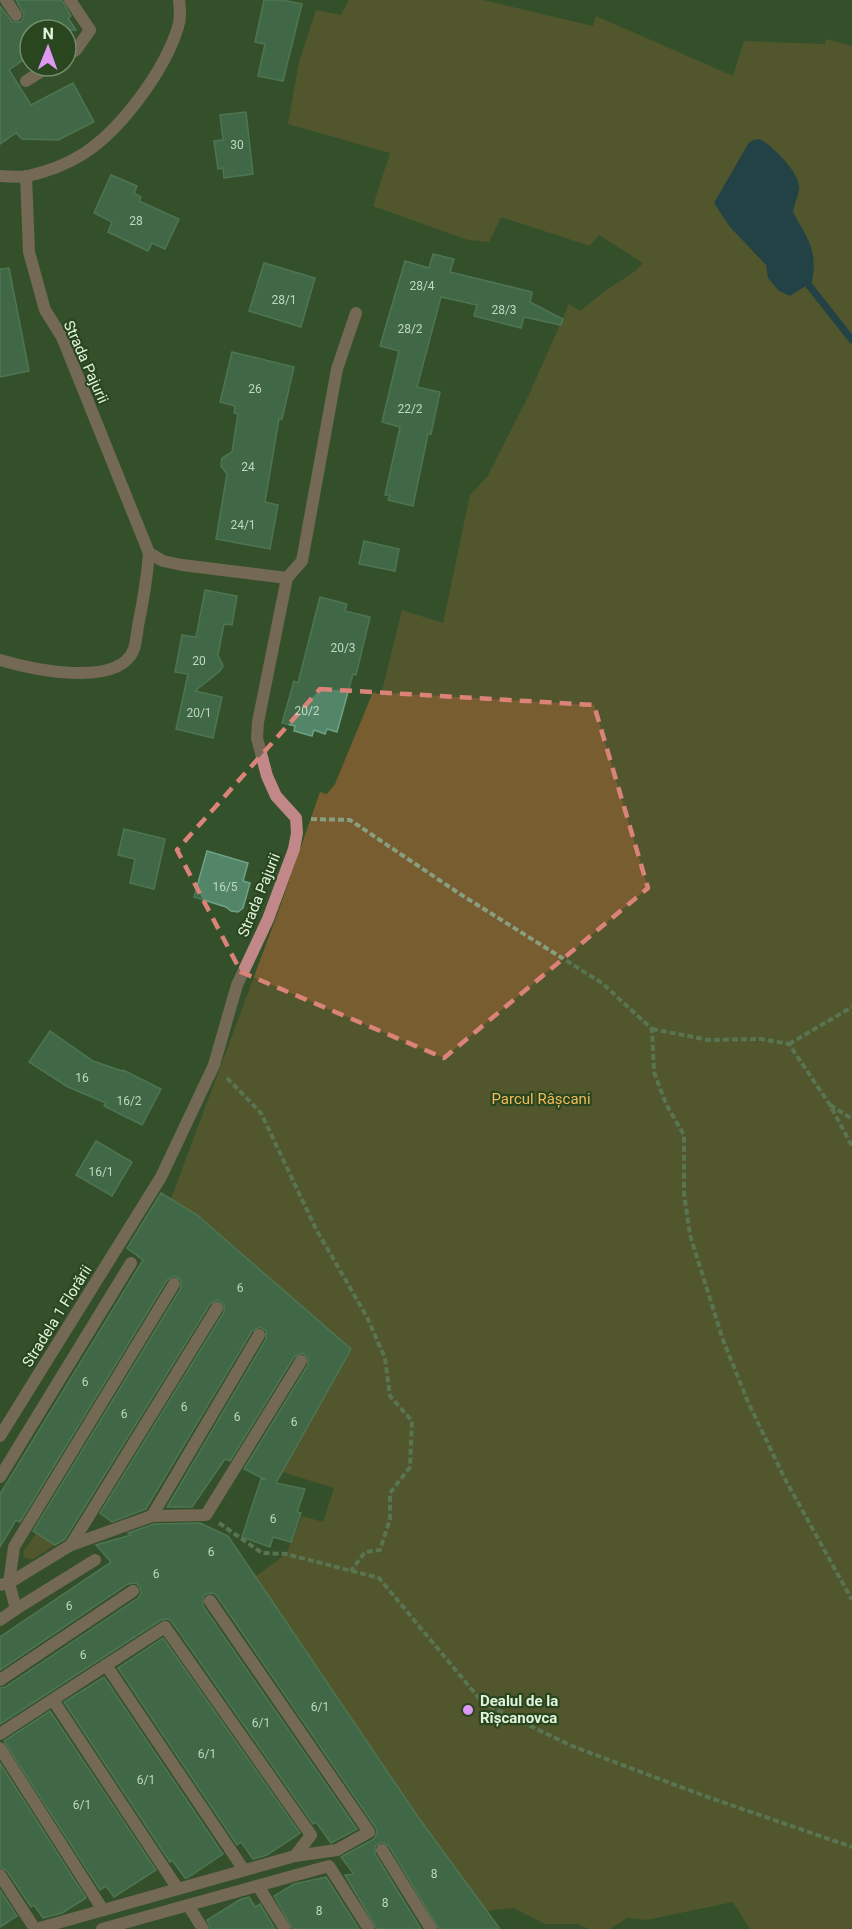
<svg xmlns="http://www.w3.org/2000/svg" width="852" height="1929" font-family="Roboto,sans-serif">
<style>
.green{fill:#785d30}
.water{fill:#0f3266}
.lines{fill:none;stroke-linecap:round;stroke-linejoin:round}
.stream{stroke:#0f3266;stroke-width:7}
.building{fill:#538669;stroke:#6ea284;stroke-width:1.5}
.path{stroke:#879f80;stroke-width:4;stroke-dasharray:6 3;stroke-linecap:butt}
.service{stroke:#c28788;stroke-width:12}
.minor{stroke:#c28788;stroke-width:12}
.marked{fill:none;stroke:#db8379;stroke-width:4.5;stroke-dasharray:12 8;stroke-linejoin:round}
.poi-dot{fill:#de98f2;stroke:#29461f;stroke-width:2}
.labels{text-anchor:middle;stroke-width:4.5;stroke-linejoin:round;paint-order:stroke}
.number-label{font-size:12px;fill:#bed8bf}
.street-label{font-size:15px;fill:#e1f3dc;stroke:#29461f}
.park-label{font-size:15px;fill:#f4bb5b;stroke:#29461f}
.poi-label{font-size:15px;font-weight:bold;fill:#e1f3dc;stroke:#29461f;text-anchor:start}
</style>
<rect width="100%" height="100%" fill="#33512a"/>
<g class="green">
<path d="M349 0H483L593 26 596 16 733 76 744 41 825 44 826 39 852 46V1929H750L733 1902 646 1920 627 1918 610 1929H589L577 1924H545L513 1908 486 1911 418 1817 255 1577 286 1554 302 1516 323 1522 334 1488 282 1472 350 1349 197 1215 171 1199 277 915 320 792 327 794 335 784 373 692 381 695 402 610 443 623 470 495 487 477 528 397 569 304 580 311 605 291 634 272 643 263 599 235 590 246 501 217 489 242 468 240 373 206 390 153 288 124 299 62 316 10 341 15Z"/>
<path d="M36 1533 55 1545 33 1559 25 1558 23 1552Z"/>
</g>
<path class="water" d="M760 139C772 146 802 174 799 190 798 197 794 204 793 212 808 240 818 249 812 282L790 296 779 291 768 278 766 265 730 227 714 203 748 144 753 140Z"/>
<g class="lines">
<path class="stream" d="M804 279 852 340"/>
</g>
<g class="building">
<path d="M16 0H62L71 16 68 18 76 30H30V55L9 70 31 105 73 83 94 122 58 140 22 139 16 133 0 144V6L12 22H20L23 19 24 14Z"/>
<path d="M264 0H282L302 4 283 81 258 76 265 44 255 42Z"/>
<path d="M246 112 253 174 224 178 223 168 218 169 214 141 223 140 220 115Z"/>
<path d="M111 175 137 186 134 193 141 197 139 201 179 219 165 249 152 243 148 251 108 232 112 222 94 213Z"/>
<path d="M433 254 454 259 450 272 532 292 530 302 563 319 561 325 524 317 521 328 474 316 477 305 441 297 417 387 440 392 431 434H428L413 506 388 500 390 495H385L400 427 382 422 399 351 380 346 405 261 429 268Z"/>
<path d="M264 263 315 278 301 327 249 311Z"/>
<path d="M9 268 29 371 0 377V269Z"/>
<path d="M232 352 294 367 282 419H279L265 502 278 505 270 549 216 539 227 474 221 466 222 458 232 452 238 414 234 413 235 406 220 402Z"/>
<path d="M364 541 399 549 395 571 359 564Z"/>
<path d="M205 590 237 596 232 625 224 624 218 655 223 666 220 671 195 691 222 697 213 738 176 729 188 674 175 672 182 635 196 637Z"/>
<path d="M320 597 347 604 345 611 370 617 356 675 353 674 337 732 327 729 325 734 314 730 312 736 294 731 295 726 282 723 294 681 298 683Z"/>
<path d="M124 829 165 839 154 889 130 883 135 859 118 855Z"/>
<path d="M207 851 248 863 243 881 250 883 243 908 238 912 231 911 226 907 194 897Z"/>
<path d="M50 1031 93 1061 122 1071 123 1070 161 1089 142 1125 104 1106 106 1103 68 1087 29 1062Z"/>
<path d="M96 1141 132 1162 112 1196 76 1175Z"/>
<path d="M161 1193 197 1215 351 1349 276 1483 305 1489 297 1512 301 1513 291 1542 273 1537 270 1547 242 1537 261 1479 266 1480 244 1469 308 1365V1358L302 1353 294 1357 230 1461 225 1459 192 1507H167L266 1339V1331L260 1327 252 1331 146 1509 112 1522 100 1513 224 1312V1305L218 1300 210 1304 65 1539 55 1545 33 1531 181 1288V1280L174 1276 167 1280 20 1522 16 1520 0 1547V1494L143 1260 127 1248Z"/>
<path d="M200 1523 228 1536 418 1817 500 1929H439L389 1846 382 1842 375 1846V1854L421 1929H377L345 1875 354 1874 341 1857 374 1839 377 1832 376 1828 217 1596 213 1593 206 1594 203 1597V1606L357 1829 331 1843 316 1822 313 1824 172 1622 168 1619 161 1620 0 1724V1688L5 1687 138 1598 141 1594 140 1587 136 1583 128 1584 0 1670V1637L111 1562 96 1545 131 1535 128 1533 154 1524Z"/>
<path d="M163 1638 300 1833 267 1855 253 1859 241 1842 237 1845 118 1668Z"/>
<path d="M104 1677 223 1854 187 1878H185L172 1860 170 1862 64 1702Z"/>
<path d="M50 1711 156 1870 114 1897 106 1886 100 1890 4 1741Z"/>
<path d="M0 1763 86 1898 62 1913 43 1918 34 1905 31 1907 7 1871 0 1867Z"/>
<path d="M326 1877 359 1929H293L274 1896 294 1884Z"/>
<path d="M0 1890 17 1916 0 1927Z"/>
<path d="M249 1897 255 1907 260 1904 275 1929H211L207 1920 241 1899Z"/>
</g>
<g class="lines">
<g class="path">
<path d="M311 819 350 820 460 894 602 983 652 1029 654 1072 666 1104 684 1135V1194L690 1235 723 1340 748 1402 785 1479 852 1600"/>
<path d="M652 1029 709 1040 761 1039 789 1044 830 1105 852 1146"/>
<path d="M789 1044 852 1007"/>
<path d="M227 1078 261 1113 316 1229 367 1317 385 1358 390 1396 412 1421 410 1467 390 1493V1519L380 1550 365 1552 351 1571"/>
<path d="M830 1105 852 1119"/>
<path d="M219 1523 262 1553 286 1554 379 1578 483 1703 572 1746 702 1795 852 1847"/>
</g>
<g class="service">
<path d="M6 0 16 15"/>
<path d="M66 56 76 50 90 30 70 0"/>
<path d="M26 81 50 66"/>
<path d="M0 1477 131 1263"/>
<path d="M152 1516 259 1335"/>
<path d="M71 1545 217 1308"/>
<path d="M0 1585 9 1583 71 1545 152 1516 206 1515 301 1361"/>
<path d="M16 1609 95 1560"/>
<path d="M0 1620 16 1609 9 1583 14 1547 174 1284"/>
<path d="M106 1665 244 1870"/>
<path d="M0 1680 133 1591"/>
<path d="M53 1700 178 1889"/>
<path d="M0 1734 165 1627 311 1835 295 1856 337 1850 369 1832 210 1601"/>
<path d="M0 1748 103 1910"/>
<path d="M382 1850 431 1929"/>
<path d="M0 1875 35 1929"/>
<path d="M258 1886 285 1929"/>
<path d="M188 1905 203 1929"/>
<path d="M36 1929 295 1856"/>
<path d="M102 1929 329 1866 369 1929"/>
</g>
<g class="minor">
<path d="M0 176C9 176 19 178 28 176 46 172 67 164 83 154 121 130 165 70 178 27 181 18 180 9 179 0"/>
<path d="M149 553 163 561 182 565 287 578"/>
<path d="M0 660C30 669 119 689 134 649 136 642 137 634 138 626 143 602 147 578 149 553L62 337 45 310 29 252 26 176"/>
<path d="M0 1436 161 1177 214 1065 237 985 268 919 294 849 297 833 296 818 276 796 267 776 257 738 258 722 287 578 302 561 337 369 356 313"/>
</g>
</g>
<path d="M0 0H852V1929H0ZM320 689 594 705 648 888 444 1058 241 972 177 850Z" fill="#33512a" fill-opacity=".55" fill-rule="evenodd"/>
<path class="marked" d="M320 689 594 705 648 888 444 1058 241 972 177 850Z"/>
<circle class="poi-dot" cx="468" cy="1710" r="6"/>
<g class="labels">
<g class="number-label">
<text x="237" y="149">30</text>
<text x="136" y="225">28</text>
<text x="422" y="290">28/4</text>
<text x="284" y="304">28/1</text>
<text x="504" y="314">28/3</text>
<text x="410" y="333">28/2</text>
<text x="255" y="393">26</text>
<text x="410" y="413">22/2</text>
<text x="248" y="471">24</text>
<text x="243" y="529">24/1</text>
<text x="343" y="652">20/3</text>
<text x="199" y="665">20</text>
<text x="307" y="715">20/2</text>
<text x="199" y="717">20/1</text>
<text x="225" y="891">16/5</text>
<text x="82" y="1082">16</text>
<text x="129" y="1105">16/2</text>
<text x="101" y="1176">16/1</text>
<text x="240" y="1292">6</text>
<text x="85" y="1386">6</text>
<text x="184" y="1411">6</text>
<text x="124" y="1418">6</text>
<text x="237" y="1421">6</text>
<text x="294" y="1426">6</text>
<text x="273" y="1523">6</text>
<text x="211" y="1556">6</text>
<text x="156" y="1578">6</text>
<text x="69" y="1610">6</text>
<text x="83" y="1659">6</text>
<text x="320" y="1711">6/1</text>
<text x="261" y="1727">6/1</text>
<text x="207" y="1758">6/1</text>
<text x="146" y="1784">6/1</text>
<text x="82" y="1809">6/1</text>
<text x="434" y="1878">8</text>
<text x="385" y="1907">8</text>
<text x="319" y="1915">8</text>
</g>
<g class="street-label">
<text transform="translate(86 362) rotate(66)" y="5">Strada Pajurii</text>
<text transform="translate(259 895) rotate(-68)" y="5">Strada Pajurii</text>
<text transform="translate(57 1316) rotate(-58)" y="5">Stradela 1 Florării</text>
</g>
<g class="park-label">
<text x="541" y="1104">Parcul Râșcani</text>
</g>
<g class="poi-label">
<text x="480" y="1706">Dealul de la<tspan x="480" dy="17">Rîșcanovca</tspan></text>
</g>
</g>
<g transform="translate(48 48) rotate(1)"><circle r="28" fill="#29461f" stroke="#738b6b" stroke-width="1.5"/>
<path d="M0-4.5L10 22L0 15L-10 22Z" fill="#de98f2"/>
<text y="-9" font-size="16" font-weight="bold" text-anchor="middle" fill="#e1f3dc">N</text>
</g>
</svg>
